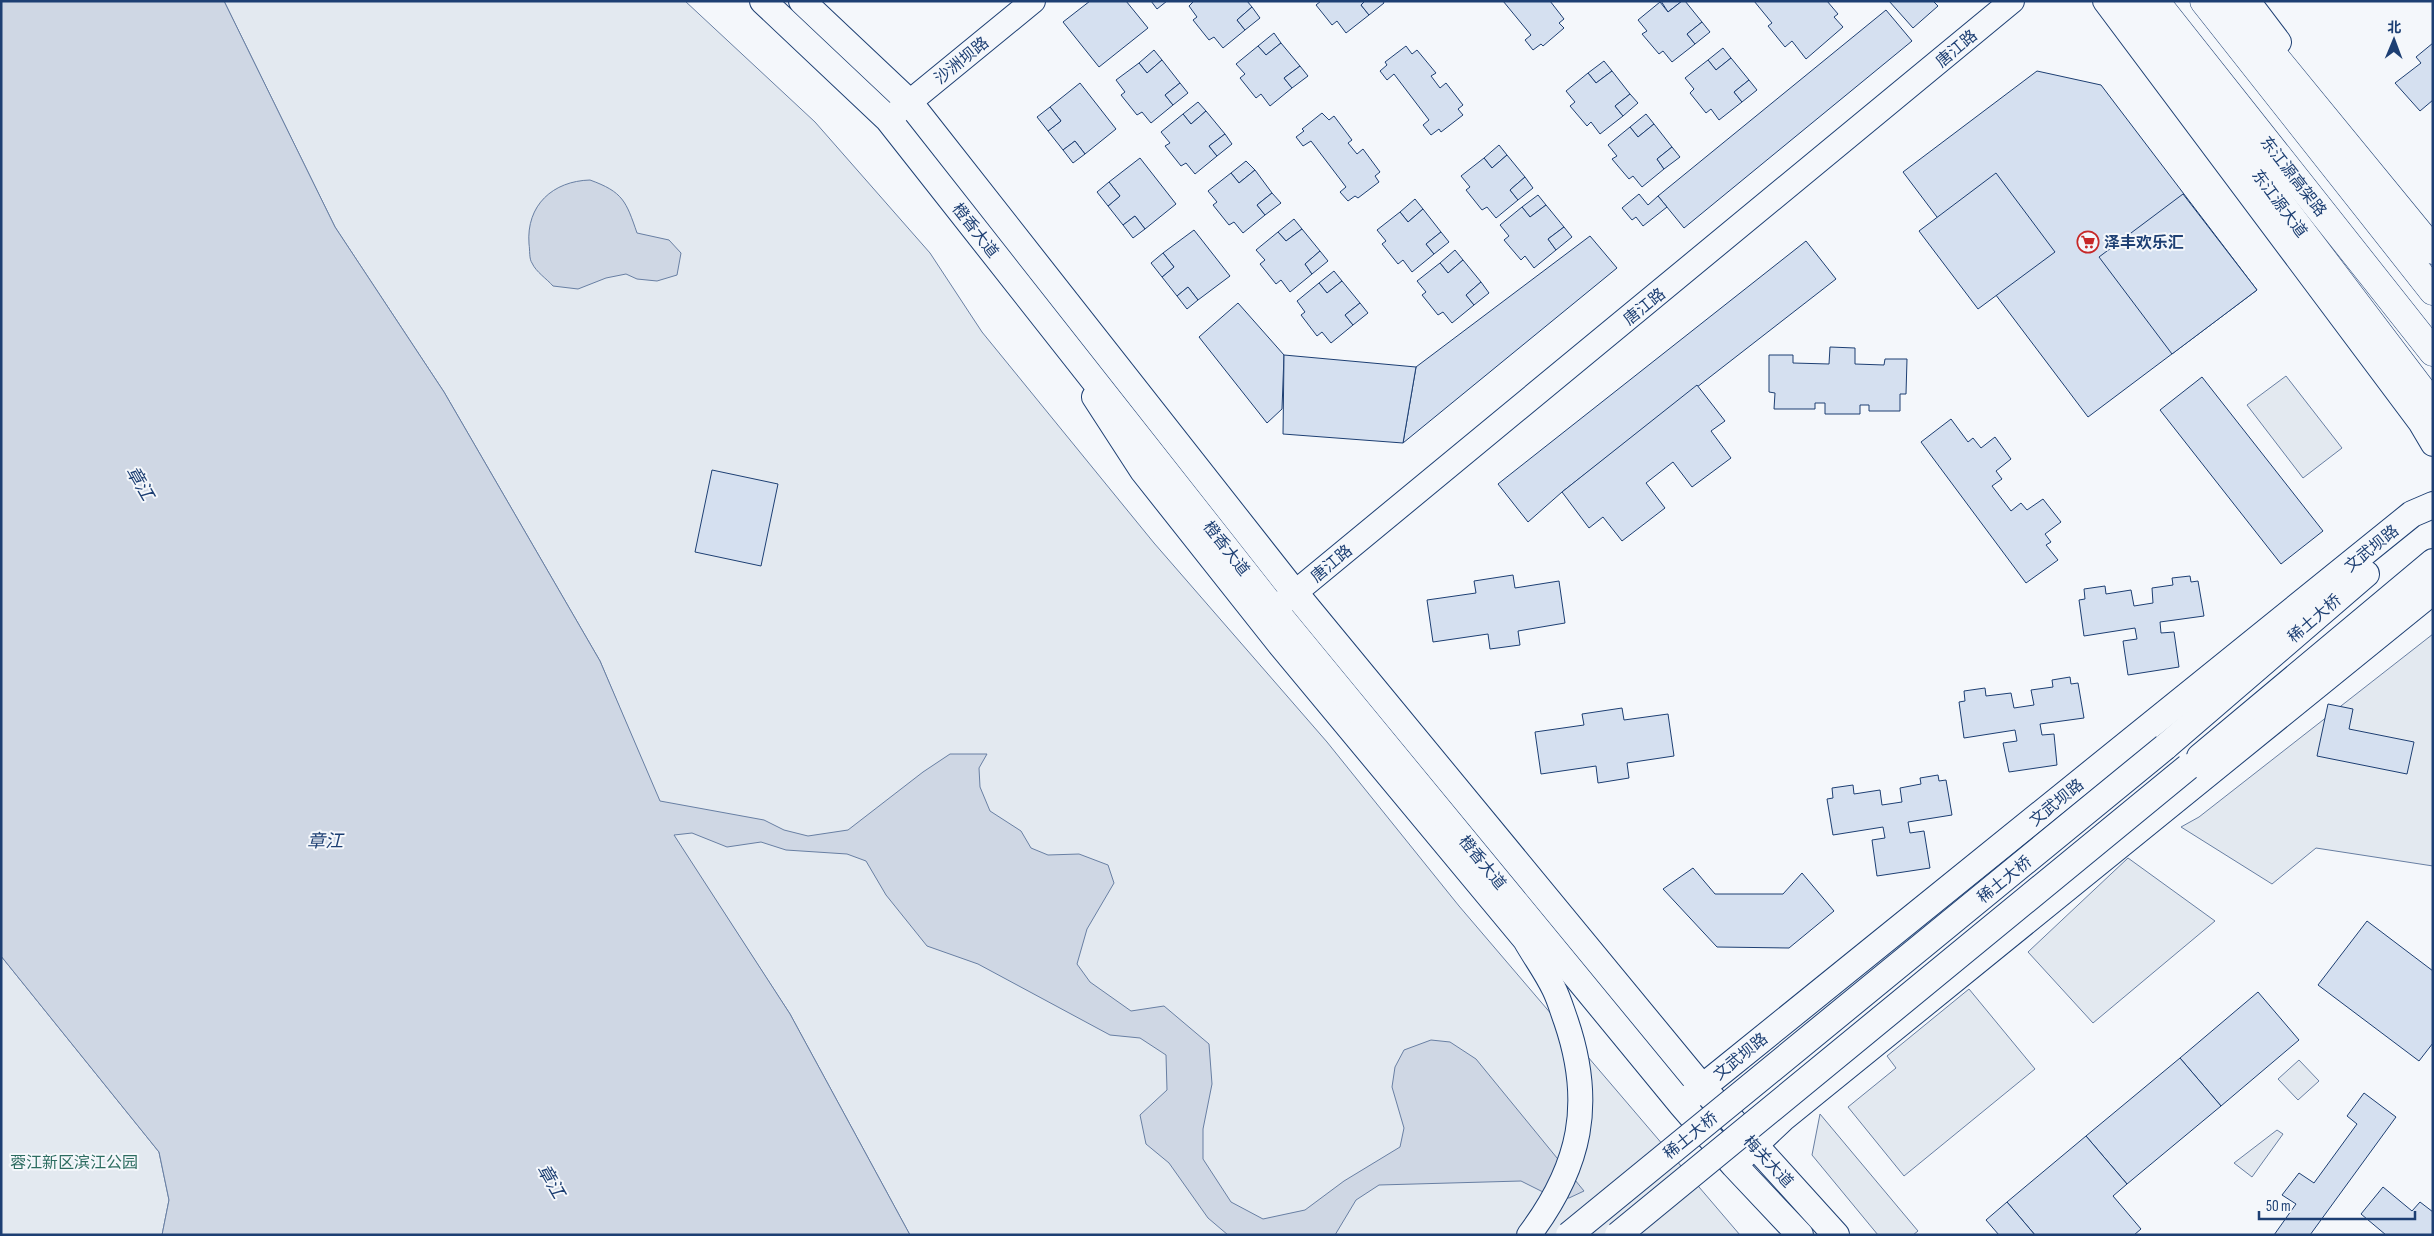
<svg xmlns="http://www.w3.org/2000/svg" width="2434" height="1236" font-family="'Sofia Sans Condensed','Noto Sans SC',sans-serif">
<style>
.green{fill:#e3e9f0;stroke:#687fa3}
.water{fill:#cfd7e4;stroke:#687fa3}
.building{fill:#d5e0f0;stroke:#1d3f73}
.lines{fill:none;stroke-linecap:round;stroke-linejoin:round}
.tertiary-casing{stroke:#1d3f73;stroke-width:26}
.secondary-casing{stroke:#1d3f73;stroke-width:28}
.primary-casing{stroke:#1d3f73;stroke-width:29}
.trunk-casing{stroke:#1d3f73;stroke-width:29}
.tertiary{stroke:#f4f7fb;stroke-width:24}
.secondary{stroke:#f4f7fb;stroke-width:26}
.primary{stroke:#f4f7fb;stroke-width:28}
.trunk{stroke:#f4f7fb;stroke-width:28}
.secondary-bridge-casing{stroke:#1d3f73;stroke-width:28;stroke-linecap:butt}
.secondary-bridge{stroke:#f4f7fb;stroke-width:26}
.labels{text-anchor:middle;stroke-width:4;stroke-linejoin:round;paint-order:stroke}
.street-label{font-size:16px;fill:#1d3f73;stroke:#f4f7fb}
.poi-label{font-size:16px;font-weight:bold;fill:#1d3f73;stroke:#f4f7fb;text-anchor:start}
.park-label{font-size:16px;fill:#2c6c60;stroke:#f4f7fb}
.water-label{font-size:18px;font-style:italic;fill:#1d3f73;stroke:#f4f7fb}
</style>
<rect width="100%" height="100%" fill="#f4f7fb"/>
<g class="green">
<path d="M224 1H685L815 122 930 253 982 332 1154 543 1327 742 1459 906 1740 1235H910L790 1014 673 835 600 661 444 392 335 227Z"/>
<path d="M2286 376 2342 448 2303 478 2247 405Z"/>
<path d="M2433 634V866L2316 848 2272 884 2181 827 2199 817Z"/>
<path d="M2128 858 2215 921 2093 1023 2028 952Z"/>
<path d="M1 956 159 1152 169 1200 162 1235H1Z"/>
<path d="M1969 989 2035 1069 1904 1176 1848 1107 1896 1068 1887 1056Z"/>
<path d="M2299 1060 2319 1081 2298 1100 2278 1079Z"/>
<path d="M1820 1114 1918 1231 1913 1235H1878L1812 1155Z"/>
<path d="M2277 1130 2283 1134 2252 1177 2234 1163Z"/>
</g>
<g class="water">
<path d="M1 1H224L335 227 444 392 600 661 660 801 764 820 784 830 808 836 848 830 923 772 950 754H987L979 768 980 787 990 811 1021 831 1031 848 1048 855 1079 854 1108 865 1114 883 1087 929 1077 964 1090 982 1131 1011 1164 1006 1209 1044 1212 1084 1203 1129V1159L1231 1202 1263 1219 1305 1210 1344 1181 1400 1147 1404 1128 1392 1087 1395 1067 1404 1050 1431 1040 1450 1042 1476 1059 1584 1191 1569 1198 1551 1196 1521 1181 1379 1185 1356 1200 1335 1235H1228L1208 1218 1169 1163 1146 1144 1140 1115 1167 1090 1166 1055 1140 1038 1110 1035 978 964 927 946 886 895 866 861 847 854 786 850 761 842 727 847 692 833 674 835 790 1014 910 1235H162L169 1200 159 1152 1 956Z"/>
<path d="M590 180C623 192 626 201 637 233L669 240 681 253 677 275 657 281 637 279 626 274 606 278 578 289 553 286C547 279 536 272 532 263 529 259 530 250 529 244 526 205 553 181 590 180Z"/>
</g>
<g class="building">
<path d="M1090 1H1126L1148 28 1099 67 1063 22Z"/>
<path d="M1151 1H1167L1157 9Z"/>
<path d="M1194 1H1247L1252 7 1237 20 1245 30 1223 48 1214 37 1209 40 1193 20 1197 17 1189 6Z"/>
<path d="M1321 1H1365L1361 5 1369 15 1346 33 1337 21 1332 25 1316 5Z"/>
<path d="M1365 1H1383L1384 3 1369 15 1361 5Z"/>
<path d="M1503 1H1550L1564 19 1559 23 1564 28 1543 46 1541 44 1533 50 1525 40 1531 35Z"/>
<path d="M1661 1H1682L1668 12Z"/>
<path d="M1682 1H1685L1702 22 1687 34 1695 44 1672 62 1663 51 1659 54 1642 34 1647 31 1638 20 1660 2 1668 12Z"/>
<path d="M1754 1H1827L1838 14 1834 17 1843 27 1806 59 1792 41 1785 47 1768 26 1772 23Z"/>
<path d="M1889 1H1933L1938 6 1913 28Z"/>
<path d="M1252 7 1260 18 1245 30 1237 20Z"/>
<path d="M1886 10 1912 41 1684 228 1658 196Z"/>
<path d="M1702 22 1710 32 1695 44 1687 34Z"/>
<path d="M1274 33 1281 43 1266 55 1258 46Z"/>
<path d="M1281 43 1300 66 1284 78 1292 88 1270 106 1261 94 1256 98 1240 78 1245 74 1236 64 1258 46 1266 55Z"/>
<path d="M2433 43V100L2420 111 2395 83 2421 63 2416 57Z"/>
<path d="M1406 46 1412 54 1417 50 1436 73 1431 76 1440 88 1446 83 1463 105 1458 109 1463 115 1441 132 1439 129 1431 135 1423 125 1429 120 1394 74 1387 80 1380 71 1387 65 1385 62Z"/>
<path d="M1723 48 1731 58 1716 70 1708 60Z"/>
<path d="M1154 50 1162 60 1147 73 1139 63Z"/>
<path d="M1731 58 1749 80 1734 92 1742 102 1719 120 1711 109 1706 113 1690 93 1694 89 1685 78 1708 60 1716 70Z"/>
<path d="M1162 60 1180 83 1165 95 1173 105 1151 123 1142 112 1137 115 1121 95 1125 92 1116 80 1139 63 1147 73Z"/>
<path d="M1604 61 1612 71 1596 83 1588 73Z"/>
<path d="M1300 66 1308 76 1292 88 1284 78Z"/>
<path d="M1612 71 1630 94 1615 106 1623 116 1600 134 1591 122 1587 126 1570 106 1575 102 1566 91 1588 73 1596 83Z"/>
<path d="M2037 71 2101 85 2257 290 2088 417 1903 172Z"/>
<path d="M1749 80 1757 90 1742 102 1734 92Z"/>
<path d="M1080 83 1116 129 1085 154 1075 141 1063 150 1048 131 1061 121 1050 107Z"/>
<path d="M1180 83 1188 93 1173 105 1165 95Z"/>
<path d="M1630 94 1638 103 1623 116 1615 106Z"/>
<path d="M1198 102 1206 111 1191 124 1183 114Z"/>
<path d="M1050 107 1061 121 1048 131 1037 117Z"/>
<path d="M1206 111 1225 134 1209 146 1217 156 1195 174 1186 163 1181 166 1165 146 1170 143 1161 132 1183 114 1191 124Z"/>
<path d="M1322 113 1329 120 1334 116 1352 140 1348 143 1357 154 1363 149 1380 172 1375 176 1379 182 1358 198 1355 196 1348 201 1340 192 1346 187 1311 141 1303 146 1296 137 1304 131 1302 129Z"/>
<path d="M1646 114 1654 124 1638 137 1630 127Z"/>
<path d="M1654 124 1672 147 1657 159 1664 169 1642 187 1633 176 1629 179 1612 159 1617 156 1608 145 1630 127 1638 137Z"/>
<path d="M1225 134 1232 144 1217 156 1209 146Z"/>
<path d="M1075 141 1085 154 1073 163 1063 150Z"/>
<path d="M1499 145 1507 155 1492 168 1484 158Z"/>
<path d="M1672 147 1680 157 1664 169 1657 159Z"/>
<path d="M1507 155 1525 177 1510 190 1518 200 1496 218 1487 207 1482 210 1466 190 1470 187 1461 176 1484 158 1492 168Z"/>
<path d="M1140 158 1176 204 1145 229 1135 216 1123 225 1108 206 1120 196 1109 182Z"/>
<path d="M1246 161 1255 170 1239 183 1231 173Z"/>
<path d="M1255 170 1272 193 1257 205 1265 215 1243 233 1234 222 1229 225 1213 205 1217 202 1208 191 1231 173 1239 183Z"/>
<path d="M1996 173 2055 252 1978 309 1919 231Z"/>
<path d="M1525 177 1533 188 1518 200 1510 190Z"/>
<path d="M1109 182 1120 196 1108 206 1097 192Z"/>
<path d="M1272 193 1281 203 1265 215 1257 205Z"/>
<path d="M1639 194 1648 205 1658 196 1667 207 1643 226 1636 217 1632 220 1622 208Z"/>
<path d="M2183 194 2257 290 2172 354 2099 257Z"/>
<path d="M1538 195 1546 205 1530 217 1522 207Z"/>
<path d="M1415 199 1423 209 1408 222 1400 212Z"/>
<path d="M1546 205 1564 227 1548 239 1556 250 1534 268 1525 256 1521 260 1504 240 1509 236 1500 225 1522 207 1530 217Z"/>
<path d="M1423 209 1441 232 1426 244 1434 254 1412 272 1403 260 1398 264 1382 244 1386 241 1377 230 1400 212 1408 222Z"/>
<path d="M1135 216 1145 229 1133 238 1123 225Z"/>
<path d="M1294 219 1302 229 1286 241 1278 232Z"/>
<path d="M1564 227 1572 237 1556 250 1548 239Z"/>
<path d="M1302 229 1320 251 1305 264 1312 274 1290 292 1281 280 1276 284 1260 264 1265 260 1256 250 1278 232 1286 241Z"/>
<path d="M1194 230 1230 276 1198 300 1188 287 1177 296 1162 277 1174 267 1163 253Z"/>
<path d="M1441 232 1449 242 1434 254 1426 244Z"/>
<path d="M1590 236 1617 268 1403 443 1416 367Z"/>
<path d="M1806 241 1836 279 1562 492 1528 522 1498 484Z"/>
<path d="M1455 250 1463 260 1448 273 1440 263Z"/>
<path d="M1320 251 1328 261 1312 274 1305 264Z"/>
<path d="M1163 253 1174 267 1162 277 1151 263Z"/>
<path d="M1463 260 1481 282 1466 295 1474 305 1452 323 1443 312 1438 315 1422 295 1426 292 1417 281 1440 263 1448 273Z"/>
<path d="M1334 271 1342 281 1327 293 1319 283Z"/>
<path d="M1342 281 1360 303 1345 315 1353 325 1331 343 1322 332 1317 336 1301 315 1305 312 1297 301 1319 283 1327 293Z"/>
<path d="M1481 282 1489 293 1474 305 1466 295Z"/>
<path d="M1188 287 1198 300 1187 309 1177 296Z"/>
<path d="M1238 303 1284 355 1282 409 1267 423 1199 337Z"/>
<path d="M1360 303 1368 313 1353 325 1345 315Z"/>
<path d="M1830 347 1855 348V364L1884 365 1885 359H1907L1906 394H1900V411H1869V405H1860V414H1825V403H1815V409H1774L1775 393 1769 392V355H1793V363L1829 364Z"/>
<path d="M1284 355 1416 367 1403 443 1283 434Z"/>
<path d="M2202 377 2323 531 2281 564 2160 410Z"/>
<path d="M1697 385 1725 421 1711 431 1731 458 1692 487 1673 462 1646 483 1665 508 1622 541 1603 517 1589 528 1562 492Z"/>
<path d="M1951 419 1968 442 1973 438 1981 448 1995 437 2011 459 1996 471 2002 479 1992 486 2011 511 2021 503 2027 510 2043 499 2061 522 2045 534 2051 542 2046 545 2058 560 2026 583 1921 442Z"/>
<path d="M712 470 778 484 761 566 695 552Z"/>
<path d="M1513 575 1515 588 1559 581 1565 623 1518 631 1520 645 1490 649 1488 634 1433 642 1427 600 1476 593 1474 581Z"/>
<path d="M2190 576 2191 582 2198 581 2204 616 2160 622 2161 633 2174 632 2179 667 2128 675 2123 641 2137 639 2135 628 2084 636 2079 600 2085 599 2084 589 2105 586 2106 594 2131 590 2134 606 2153 603 2152 588 2173 585 2172 578Z"/>
<path d="M2070 677 2071 684 2078 683 2084 718 2040 724 2042 735 2054 734 2057 765 2009 772 2003 743 2017 741 2015 730 1964 738 1959 702 1965 701 1964 691 1985 688 1986 696 2011 693 2014 708 2034 705 2031 690 2053 687 2052 680Z"/>
<path d="M2328 704 2353 709 2349 729 2414 742 2407 774 2317 756Z"/>
<path d="M1622 708 1624 720 1668 714 1674 756 1627 763 1629 778 1598 783 1596 766 1541 774 1535 732 1584 725 1582 714Z"/>
<path d="M1938 775 1939 781 1946 780 1952 815 1908 822 1910 833 1924 831 1930 868 1877 876 1872 840 1885 838 1883 827 1833 835 1827 799 1833 798 1832 788 1853 785 1854 794 1880 790 1882 805 1902 802 1900 788 1921 784 1920 778Z"/>
<path d="M1693 868 1715 894H1783L1802 873 1834 911 1789 948 1717 947 1663 889Z"/>
<path d="M2367 921 2433 971V1043L2419 1061 2318 985Z"/>
<path d="M2258 992 2299 1040 2221 1106 2180 1058Z"/>
<path d="M2180 1058 2221 1106 2127 1184 2086 1136Z"/>
<path d="M2364 1093 2396 1117 2310 1235H2274L2296 1204 2282 1195 2299 1173 2314 1183 2357 1124 2347 1116Z"/>
<path d="M2086 1136 2127 1184 2113 1196 2141 1229 2134 1235H2035L2007 1202Z"/>
<path d="M2383 1187 2412 1211 2420 1202 2433 1212V1235H2386L2361 1214Z"/>
<path d="M2007 1202 2035 1235H1999L1986 1220Z"/>
</g>
<g class="lines">
<g class="tertiary-casing">
<g id="tertiary">
<path d="M2105 1 2420 422 2433 444"/>
<path d="M2248 1 2279 42"/>
<path d="M895 114 1033 1"/>
<path d="M1094 397 1142 471 1279 644 1525 940C1534 956 1546 972 1554 989 1559 999 1562 1010 1566 1021 1594 1103 1581 1166 1529 1235"/>
<path d="M1280 605 2012 1"/>
</g>
</g>
<g class="secondary-casing">
<g id="secondary">
<path d="M763 1 888 119 1275 610 1682 1105 1734 1165 1800 1235"/>
<path d="M802 1 909 102 1295 593 1702 1087 1836 1235"/>
<path d="M2165 747 2366 574"/>
<path d="M2200 757 2433 562"/>
<path d="M1689 1098 2412 514 2433 505"/>
<path d="M1742 1157 1782 1119 2433 591"/>
</g>
</g>
<g class="primary-casing">
<g id="primary">
<path d="M2127 1 2433 405"/>
<path d="M2229 1 2433 250"/>
</g>
</g>
<g class="trunk-casing">
<g id="trunk">
<path d="M2155 1 2433 352"/>
<path d="M2204 1 2433 291"/>
</g>
</g>
<use href="#tertiary" class="tertiary"/>
<use href="#secondary" class="secondary"/>
<use href="#primary" class="primary"/>
<use href="#trunk" class="trunk"/>
<g class="secondary-bridge-casing">
<g id="secondary-bridge">
<path d="M1569 1235 2165 747"/>
<path d="M1618 1235 2188 767"/>
</g>
</g>
<use href="#secondary-bridge" class="secondary-bridge"/>
</g>
<defs>
<g id="supermarket-ring" transform="scale(1.125)"><circle r="9.5" fill="#f4f7fb" stroke="#c62828" stroke-width="1.5"/><path d="M-6-5.5h2.5l.6 2H6L4.5 2H-2.5L-4.4-4H-6ZM-1.5 3.2a1.3 1.3 0 1 0 .1 0ZM3 3.2a1.3 1.3 0 1 0 .1 0Z" fill="#c62828"/></g>
</defs>
<g fill-rule="evenodd">
<use href="#supermarket-ring" x="2088" y="242"/>
</g>
<g class="labels">
<g class="street-label">
<text transform="translate(1956 48) rotate(-40)" y="6">唐江路</text>
<text transform="translate(961 60) rotate(-39)" y="6">沙洲坝路</text>
<text transform="translate(2294 176) rotate(52)" y="6">东江源高架路</text>
<text transform="translate(2280 203) rotate(53)" y="6">东江源大道</text>
<text transform="translate(976 230) rotate(52)" y="6">橙香大道</text>
<text transform="translate(1644 306) rotate(-39)" y="6">唐江路</text>
<text transform="translate(1227 548) rotate(52)" y="6">橙香大道</text>
<text transform="translate(2371 548) rotate(-39)" y="6">文武坝路</text>
<text transform="translate(1331 563) rotate(-40)" y="6">唐江路</text>
<text transform="translate(2314 618) rotate(-41)" y="6">稀土大桥</text>
<text transform="translate(2056 802) rotate(-39)" y="6">文武坝路</text>
<text transform="translate(1483 862) rotate(51)" y="6">橙香大道</text>
<text transform="translate(2004 879) rotate(-39)" y="6">稀土大桥</text>
<text transform="translate(1740 1056) rotate(-39)" y="6">文武坝路</text>
<text transform="translate(1690 1135) rotate(-39)" y="6">稀土大桥</text>
<text transform="translate(1769 1161) rotate(47)" y="6">梅关大道</text>
</g>
<g class="poi-label">
<text x="2104" y="248">泽丰欢乐汇</text>
</g>
<g class="park-label">
<text x="74" y="1168">蓉江新区滨江公园</text>
</g>
<g class="water-label">
<text transform="translate(140 483) rotate(60)" y="6">章江</text>
<text x="325" y="847">章江</text>
<text transform="translate(551 1181) rotate(60)" y="6">章江</text>
</g>
</g>
<rect width="2434" height="1236" fill="none" stroke="#1d3f73" stroke-width="5"/>
<g transform="translate(2394 40) rotate(1)" stroke="#f4f7fb" stroke-width="4" paint-order="stroke">
<path d="M0-4L9 19L0 12L-9 19Z" fill="#1d3f73"/>
<text y="-8" font-size="14" font-weight="bold" text-anchor="middle" fill="#1d3f73">北</text>
</g>
<path d="M2259 1211v8h156v-8" fill="none" stroke="#1d3f73" stroke-width="2.5"/>
<text x="2266" y="1211" font-size="15" fill="#1d3f73" stroke="#f4f7fb" stroke-width="4" paint-order="stroke">50 m</text>
</svg>
